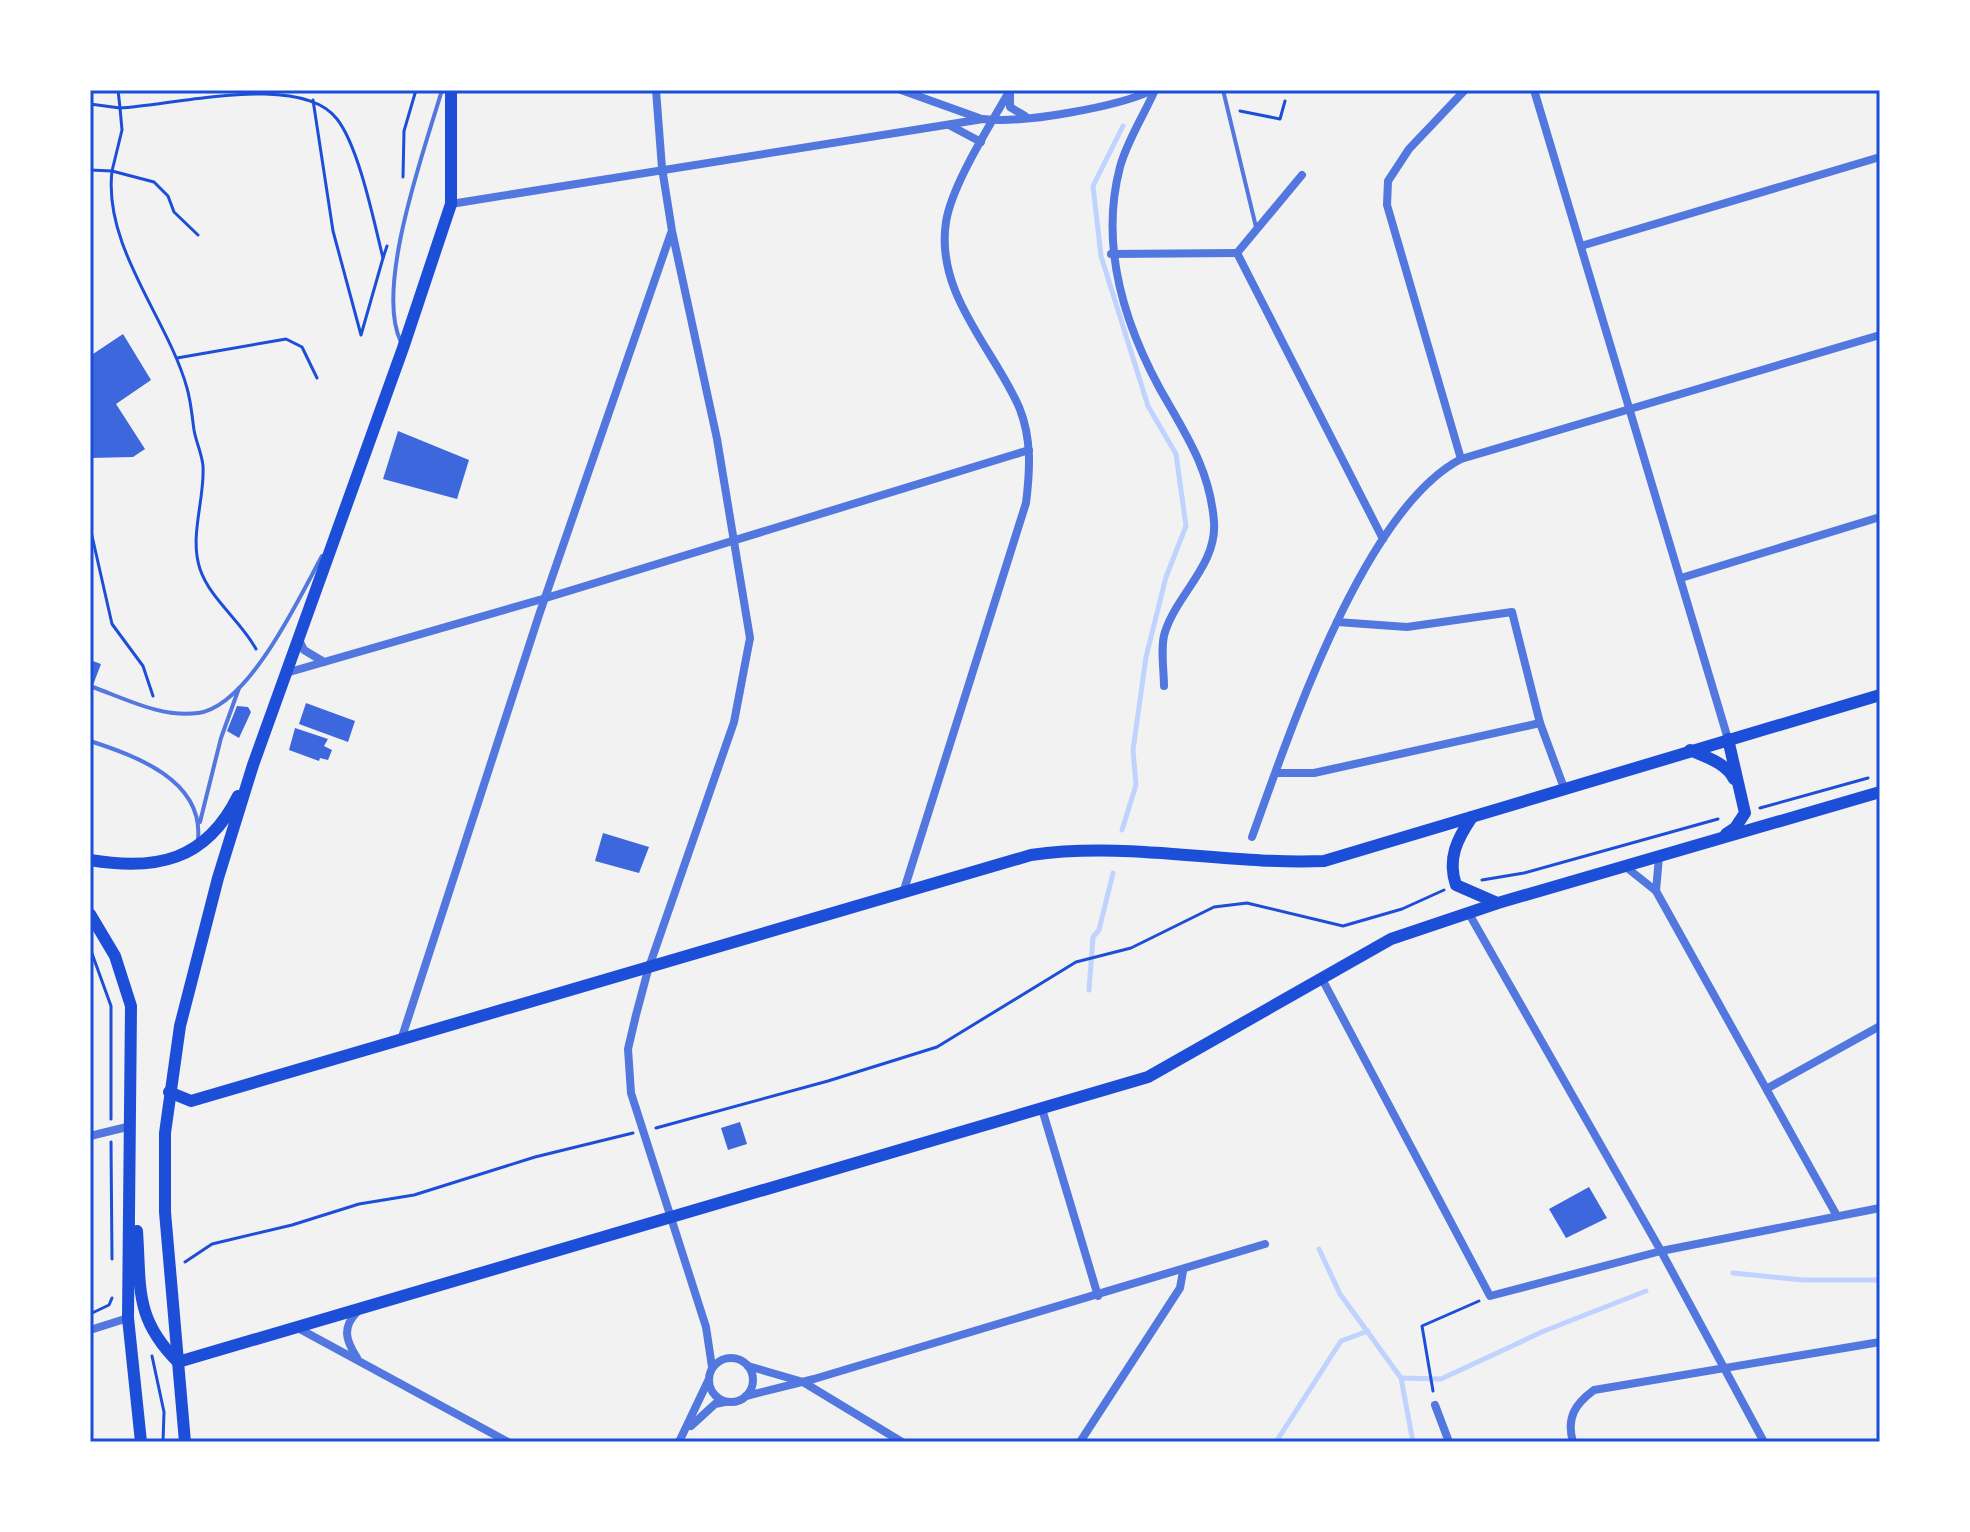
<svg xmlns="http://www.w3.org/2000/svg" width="1970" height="1532" font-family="'Work Sans',sans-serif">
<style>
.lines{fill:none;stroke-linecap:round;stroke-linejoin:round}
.stream{stroke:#bfd3fe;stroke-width:5}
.building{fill:#3d67dc}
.path{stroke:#1d4ed8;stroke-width:3}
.service{stroke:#5277de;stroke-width:4}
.minor{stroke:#5277de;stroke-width:8}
.secondary{stroke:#1d4ed8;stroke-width:12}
.neatline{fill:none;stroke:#1d4ed8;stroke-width:3}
</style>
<rect width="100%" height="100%" fill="#f2f2f2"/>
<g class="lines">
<g class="stream">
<path d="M1122 830 1136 785 1133 750 1146 657 1166 577 1186 526 1176 454 1148 406 1101 256 1093 186 1123 126"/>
<path d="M1089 990 1093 937 1099 930 1113 873"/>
<path d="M1319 1249 1340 1294 1401 1378 1413 1442"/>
<path d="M1733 1273 1803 1280H1880"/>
<path d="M1401 1378 1441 1379 1544 1331 1646 1291"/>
<path d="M1276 1442 1341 1341 1368 1331"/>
</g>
</g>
<g class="building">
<path d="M123 334 151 380 116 404 145 449 133 457 90 458V356Z"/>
<path d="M398 431 469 460 457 499 383 479Z"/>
<path d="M90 660 101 664 90 693Z"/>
<path d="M306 703 355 721 348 742 299 724Z"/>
<path d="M237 706 248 707 251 712 239 738 227 731Z"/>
<path d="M295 728 328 739 324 746 332 750 328 760 320 758 319 761 289 750Z"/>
<path d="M603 833 649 847 639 873 595 861Z"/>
<path d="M740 1122 747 1144 728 1150 721 1128Z"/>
<path d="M1589 1187 1607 1218 1566 1238 1549 1209Z"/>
</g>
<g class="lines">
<g class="path">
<path d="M313 100 333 231 361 335 383 258"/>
<path d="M90 104 120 108 118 90"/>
<path d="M1240 111 1280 119 1285 101"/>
<path d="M90 170 112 171 122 130 120 108C175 105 301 72 337 119 359 147 374 222 383 258L387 246"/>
<path d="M403 177 404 131 416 90"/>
<path d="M198 235 174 212 168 196 154 182 112 171C103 247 168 319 187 388 191 402 192 416 194 430 196 442 202 454 203 466 205 499 189 536 200 569 210 599 241 621 256 649"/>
<path d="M177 358 286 339 302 347 317 378"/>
<path d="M90 527 112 624 143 666 153 696"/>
<path d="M1760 808 1868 778"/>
<path d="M1482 880 1524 873 1718 819"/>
<path d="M90 948 111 1006V1119"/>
<path d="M656 1128 828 1081 937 1047 1076 962 1131 948 1214 907 1247 903 1343 926 1402 909 1444 890"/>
<path d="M111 1142 112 1259"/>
<path d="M185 1262 212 1244 292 1225 359 1204 414 1195 535 1157 633 1133"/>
<path d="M90 1314 109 1305 112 1298"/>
<path d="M152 1356 164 1412 163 1442"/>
<path d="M1433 1391 1422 1326 1479 1301"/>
</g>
<g class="service">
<path d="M1223 90 1256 227"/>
<path d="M401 342C374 288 425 148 442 90"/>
<path d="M90 686C124 698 161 718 198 713 249 706 299 598 322 556"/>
<path d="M90 741C136 756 204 780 198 840"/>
<path d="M200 822 221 738 239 688"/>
</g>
<g class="minor">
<path d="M656 90 662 168 672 231 717 439 750 638 734 722 648 970 636 1015 628 1049 631 1093 706 1327 712 1367"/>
<path d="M901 90 979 118"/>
<path d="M1155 90C1144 115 1127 141 1120 167 1100 243 1123 321 1160 389 1185 433 1210 469 1214 522 1217 565 1177 594 1165 632 1160 647 1164 670 1164 686"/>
<path d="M1534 90 1728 739"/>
<path d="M1010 95V107L1025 116"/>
<path d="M949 125 981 142"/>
<path d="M451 204 983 119C1022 124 1117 107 1153 90"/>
<path d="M1581 246 1880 157"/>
<path d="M1237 253 1383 539"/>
<path d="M1237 253 1302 175"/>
<path d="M1111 254 1237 253"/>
<path d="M1461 459 1387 205 1388 181 1409 149 1465 90"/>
<path d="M1681 578 1880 517"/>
<path d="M1337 622 1407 627 1512 612 1540 723 1564 788"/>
<path d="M299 640 304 650 324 662"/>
<path d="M286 673 546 598 1029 450"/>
<path d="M1276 773H1314L1540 723"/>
<path d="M1252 837C1289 735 1363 510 1461 459L1880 335"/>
<path d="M1626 867 1656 891 1659 857"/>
<path d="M1656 891 1837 1216"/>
<path d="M903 893 1026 503C1030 471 1032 438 1019 407 993 348 935 293 946 222 952 184 991 124 1010 90"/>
<path d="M1468 912 1661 1251 1764 1442"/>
<path d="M1321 977 1490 1296 1661 1251 1880 1208"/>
<path d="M401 1040 539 615 671 233"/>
<path d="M1768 1088 1880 1026"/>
<path d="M1042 1109 1098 1296"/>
<path d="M90 1136 131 1126"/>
<path d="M296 1327 508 1442"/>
<path d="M90 1330 128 1318"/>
<circle cx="731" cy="1380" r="22"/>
<path d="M357 1358C345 1339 342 1327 358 1311"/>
<path d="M748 1366 803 1382 902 1442"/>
<path d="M746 1396 814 1379 1265 1244"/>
<path d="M1435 1405 1449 1442"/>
<path d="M691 1426 715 1404 725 1402"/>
<path d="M679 1442 708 1381"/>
<path d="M1080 1442 1180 1288 1183 1271"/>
<path d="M1573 1442C1566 1418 1575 1404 1594 1390L1880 1342"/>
</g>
<g class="secondary">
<path d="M1690 750C1706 757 1726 763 1734 779"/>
<path d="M1472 817C1457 839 1447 859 1456 885L1495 902"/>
<path d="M1726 834 1735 828 1745 813 1728 739"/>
<path d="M90 860C156 871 206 861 238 796"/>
<path d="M90 914 115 956 131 1006 128 1318 141 1442"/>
<path d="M169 1092 191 1101 1031 855C1129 841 1226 865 1324 861L1880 695"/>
<path d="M137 1231C141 1288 134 1318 178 1362"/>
<path d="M178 1362 1148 1077 1391 939 1498 903 1880 792"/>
<path d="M185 1442 165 1212V1133L180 1026 218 878 253 765 403 348 451 204V90"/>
</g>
</g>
<rect width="1970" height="1532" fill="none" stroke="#ffffff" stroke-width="184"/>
<rect x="92" y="92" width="1786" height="1348" class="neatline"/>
</svg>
